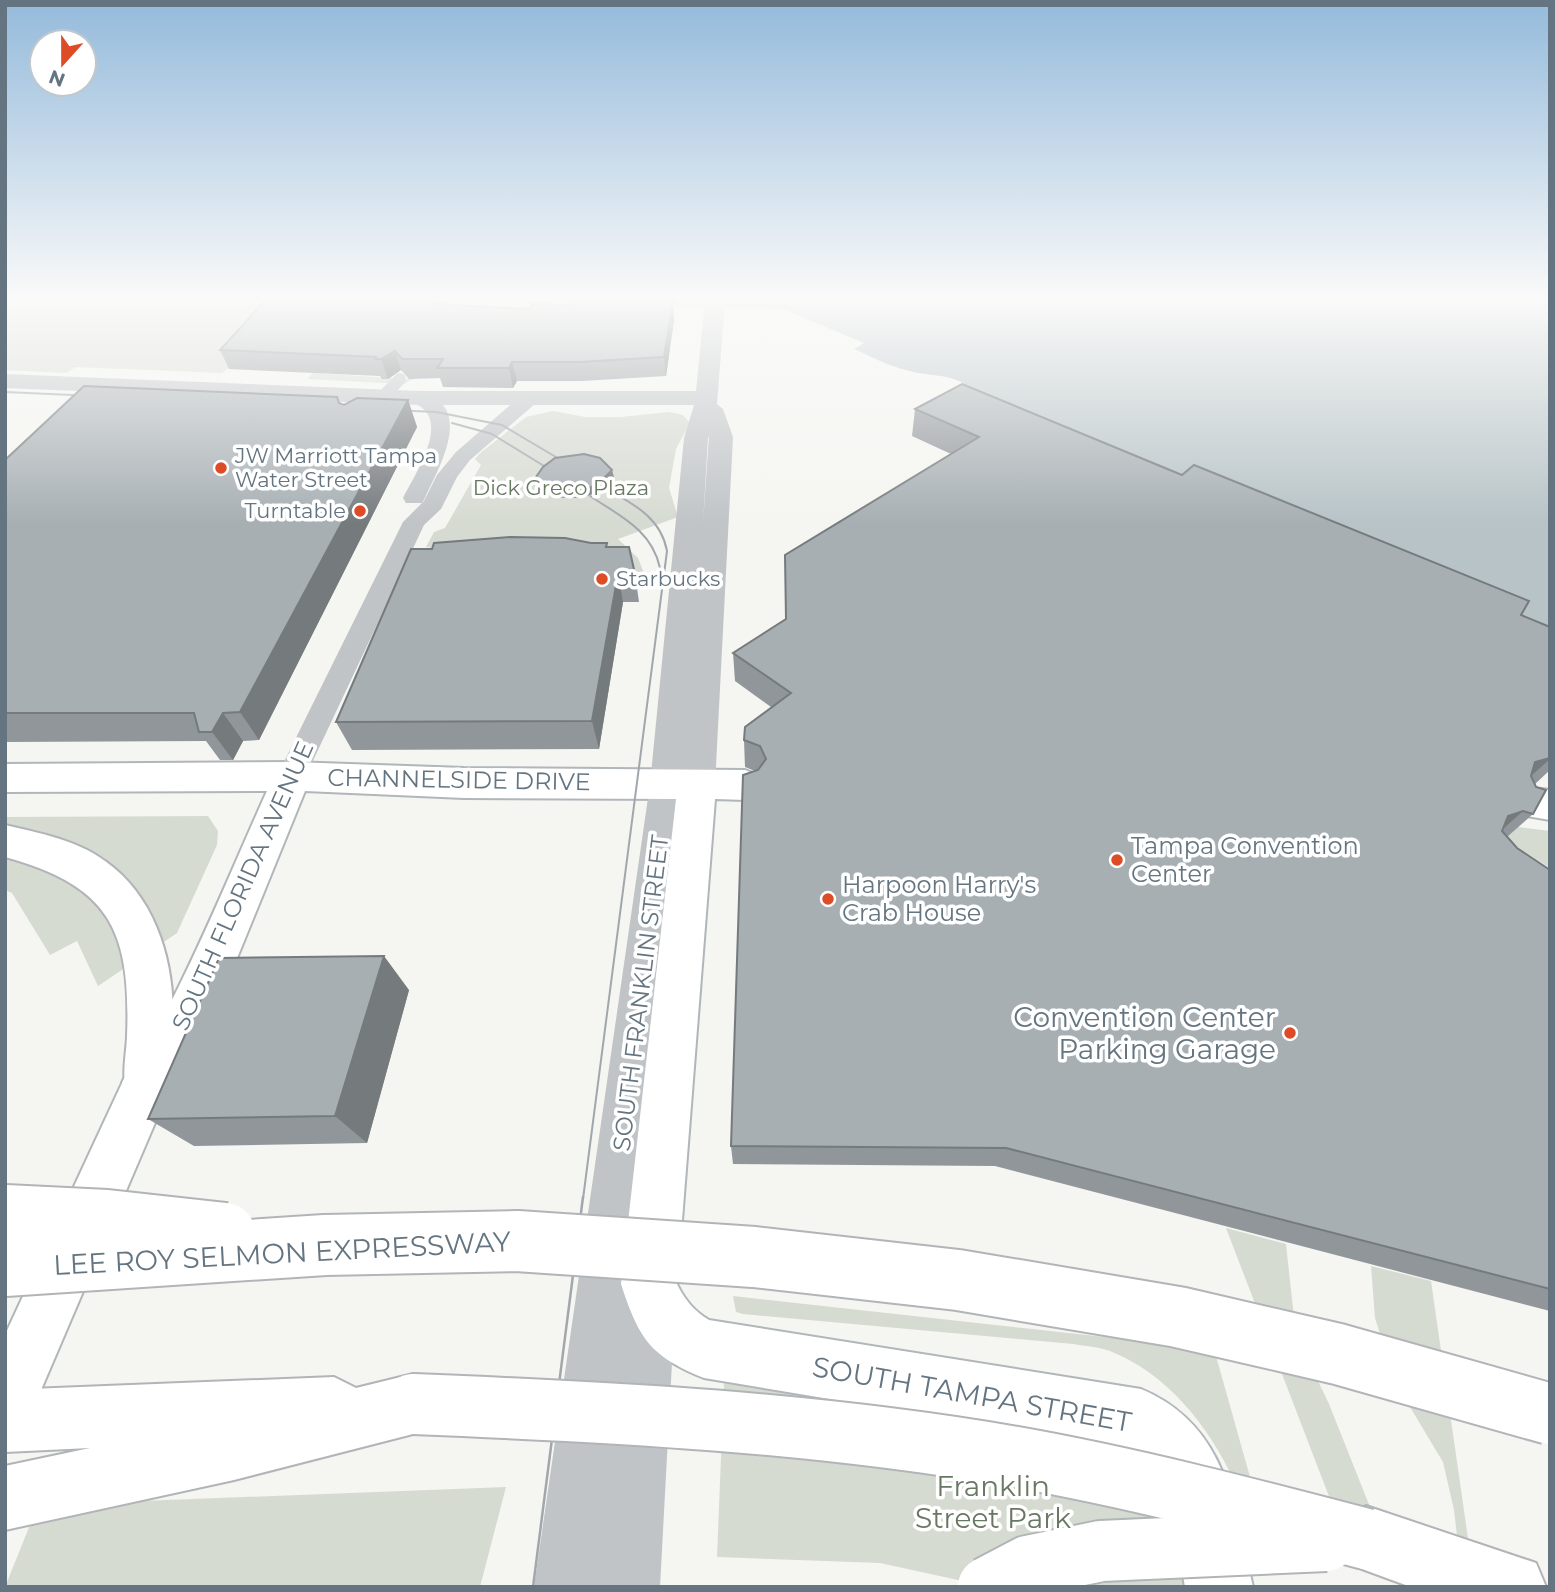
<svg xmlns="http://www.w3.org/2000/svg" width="1555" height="1592" font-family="Montserrat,sans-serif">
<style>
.green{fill:#d6dbd2}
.water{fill:#b7c3c7}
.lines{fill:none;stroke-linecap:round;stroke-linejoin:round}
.secondary-casing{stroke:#b0b6ba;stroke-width:4}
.primary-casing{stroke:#b1b6b9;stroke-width:4}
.motorway-casing{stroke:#b1b5b8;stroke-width:4}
.minor{fill:#c0c4c7;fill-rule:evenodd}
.tertiary{fill:#c0c4c7;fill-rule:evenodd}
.secondary{fill:#fff;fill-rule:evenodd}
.primary{fill:#fff;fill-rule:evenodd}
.motorway{fill:#fff;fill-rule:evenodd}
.tram-far1{stroke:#a1a7ac;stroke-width:2}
.tram{stroke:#a1a7ac;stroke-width:2.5}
.motorway-bridge-casing{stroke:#b1b5b8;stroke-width:64;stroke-linecap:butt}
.pedestrian-bridge{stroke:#c0c4c7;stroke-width:12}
.motorway-bridge{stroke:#fff;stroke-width:60}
.wall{fill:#90969a}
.shaded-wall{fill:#757a7d}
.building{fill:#a7afb3;stroke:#757a7d;stroke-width:2}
.poi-dot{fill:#de4b27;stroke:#fff;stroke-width:2.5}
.labels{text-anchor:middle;stroke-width:7;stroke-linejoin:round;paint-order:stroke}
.far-poi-label{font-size:21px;fill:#647581;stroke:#fff;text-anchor:start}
.far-park-label{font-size:21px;fill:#687963;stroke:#fff}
.street-label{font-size:24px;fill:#647581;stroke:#fff}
.poi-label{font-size:24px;fill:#647581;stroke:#fff;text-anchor:start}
.near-poi-label{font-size:28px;fill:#647581;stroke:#fff;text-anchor:end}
.near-street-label{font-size:28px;fill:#647581;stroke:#fff}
.near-park-label{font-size:28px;fill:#687963;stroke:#fff}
</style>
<rect width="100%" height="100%" fill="#f5f5f1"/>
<g class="green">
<path d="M5 301 158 304C193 299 227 305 263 304L232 365 222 373 75 367 67 373 5 370Z"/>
<path d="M414 367 419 376 404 384 307 379 313 373 407 379Z"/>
<path d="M553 411 585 417H621L669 412 683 415 690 423 676 449 669 488 678 517 618 539 638 558 645 576 426 547 434 532 445 528 481 465 475 459 479 454 526 417Z"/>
<path d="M208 816 218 831 217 845 177 933 98 986 77 941 50 955 12 893 5 890V817Z"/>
<path d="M1511 826 1550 831V868L1504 839Z"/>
<path d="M1226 1228 1286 1244 1294 1317 1307 1358 1329 1404 1370 1507 1330 1499Z"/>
<path d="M1371 1266 1431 1281 1475 1587H1463L1454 1510 1443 1462 1395 1382 1375 1318Z"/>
<path d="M733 1296 1214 1349 1252 1484 1234 1480C1208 1426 1168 1374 1110 1351 1099 1347 1085 1346 1073 1344L743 1314 736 1312Z"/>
<path d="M724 1383 1066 1429 1154 1476 1187 1587H990L880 1563 717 1557Z"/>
<path d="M506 1487 480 1587H5L38 1505Z"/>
</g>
<path class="water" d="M475 301H1545L1550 303V630L975 391C951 371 932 378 906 370 888 366 871 356 854 349L864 343 783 309Z"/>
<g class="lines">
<g class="secondary-casing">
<g id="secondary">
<path d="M292 762 464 768 745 770 758 775 764 785 758 795 745 800 715 799 677 1284C684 1299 695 1312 709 1320L1141 1389C1227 1425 1234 1506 1253 1587H1185C1175 1532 1176 1485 1129 1449L704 1378C650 1356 639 1339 621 1284L676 799 464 798 305 791 233 968 199 1045 164 1100 147 1107 130 1100 122 1083C134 1056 154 1035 167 1010 204 939 234 864 267 791L5 792V764Z"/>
<path d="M1523 787 1550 790V820L1509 813 1504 802 1509 791Z"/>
</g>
</g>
<g class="primary-casing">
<path id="primary" d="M147 1059 164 1066 172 1083 26 1425 5 1434V1335L130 1066Z"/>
</g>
<g class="motorway-casing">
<g id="motorway">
<path d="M5 825C39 833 77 840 105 861 153 895 172 954 173 1011 174 1041 176 1072 164 1100L147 1107 130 1100C120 1078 126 1060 127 1037 131 931 111 886 5 857Z"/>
<path d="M413 1374 434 1383 443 1404 434 1425 413 1434 234 1480 5 1530V1466L90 1448 5 1452V1390L334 1377 356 1388Z"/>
<path d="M1366 1506 1536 1563 1546 1587H1411L1343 1562 1333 1539 1343 1516Z"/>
</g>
</g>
<g class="minor">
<path d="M420 392C476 406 439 467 425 498L422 503H406L403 498C413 478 442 435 427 413 423 407 415 404 411 398Z"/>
<path d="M529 393 536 395 538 399 536 403 470 460 457 477 441 509 424 525 302 784 292 787 282 784 277 776 403 522 424 501 437 475 456 452 522 395Z"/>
</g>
<path class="tertiary" d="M705 301H725L717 404 723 409 733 437 715 785 710 795 697 799 685 795 633 1268 649 1261 668 1269 676 1288 660 1587H534L650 784 684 438 694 405H420L5 388V374L420 391H696ZM709 436 703 523 708 438Z"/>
<use href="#secondary" class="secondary"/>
<use href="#primary" class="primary"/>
<use href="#motorway" class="motorway"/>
<g class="tram-far1">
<path d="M5 392 95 396"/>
<path d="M392 410 436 412 502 425 566 463"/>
<path d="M452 423 492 434 549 469"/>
<path d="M590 496C620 516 652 530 660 568"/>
<path d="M583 1199 667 551C661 517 633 504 605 488"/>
</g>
<path class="tram" d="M533 1587 583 1197"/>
<g class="motorway-bridge-casing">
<g id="motorway-bridge">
<path d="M5 1215 107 1220 225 1233"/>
<path d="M5 1266 325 1245 517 1241 754 1257 958 1280 1178 1317 1338 1354 1550 1414"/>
<path d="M413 1404C613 1412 812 1422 1010 1456 1130 1477 1248 1508 1366 1539"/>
<path d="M988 1587 1028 1566 1101 1551 1326 1541"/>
</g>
</g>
<path class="pedestrian-bridge" d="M362 418 400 379"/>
<use href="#motorway-bridge" class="motorway-bridge"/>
</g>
<g class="wall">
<path d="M442 305 674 320 666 376 582 381H517L513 388 443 387 440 378 409 379 401 370 388 379H382L380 376 229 369 220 350Z"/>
<path d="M408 400 417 427 259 740 243 741 233 760H220L206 741 5 742V460L339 403 344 405Z"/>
<path d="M915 409 1521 615 1550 627V770L1535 784 1533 814 1507 837 1517 848 1550 870V1311L995 1166 733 1164 731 1146 755 771 745 767 744 740 771 707 735 681 733 653 785 619V555L951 454 912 436Z"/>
<path d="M536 477H614L598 492 581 498H562L547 493 538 484Z"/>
<path d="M607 547 635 574 639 602H623L599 749 352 750 336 722 432 549Z"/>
<path d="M409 990 367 1143 194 1146 148 1119Z"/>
</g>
<g class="shaded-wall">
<path d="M436 301H441L445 313 434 304Z"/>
<path d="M673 301 674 320 666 376 664 357Z"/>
<path d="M395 351 401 370 388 379 381 359Z"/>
<path d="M512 362 517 381 513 388 509 368Z"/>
<path d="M408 400 417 427 259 740 240 712Z"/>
<path d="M612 470 614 477 598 492 581 498 579 491Z"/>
<path d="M618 574 623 602 599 749 592 721Z"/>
<path d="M223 713 243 741 233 760 212 732Z"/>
<path d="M1550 758V759L1522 784 1535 762Z"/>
<path d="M1523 811 1493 838 1508 816Z"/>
<path d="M384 956 409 990 367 1143 335 1116Z"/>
</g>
<g class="building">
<path d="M265 301H436L434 304 530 309 532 304 573 305 574 301H673L664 357 579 362H512L509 368H437L443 359H402L395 351 381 359H375L376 357 220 350Z"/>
<path d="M962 384 1182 475 1194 465 1529 601 1521 615 1550 627V758L1535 762 1531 776 1536 787 1546 790 1533 814 1523 811 1508 816 1502 831 1517 848 1550 870V1289L1006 1148 731 1146 743 775 758 770 766 759 760 746 744 740 745 727 791 693 733 653 786 619 785 555 979 437 915 409Z"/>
<path d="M84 386 337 397 339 403 344 405 357 398 408 400 240 712 223 713 212 732H199L194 713H5V460Z"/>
<path d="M584 454 600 458 612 470 597 485 579 491H560L546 486 536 477 543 467 555 458Z"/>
<path d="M510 537 565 538 591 543H607L606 547H629L635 574H618L592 721 336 722 411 549H432L434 543Z"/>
<path d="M384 956 335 1116 148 1119 219 958Z"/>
</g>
<linearGradient id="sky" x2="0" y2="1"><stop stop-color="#94badb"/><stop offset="0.57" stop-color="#fafaf9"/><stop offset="1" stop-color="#fafaf9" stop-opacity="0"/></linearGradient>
<rect width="1555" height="524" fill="url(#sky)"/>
<g class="poi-dot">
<circle cx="221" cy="468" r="7"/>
<circle cx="360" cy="511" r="7"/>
<circle cx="602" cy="579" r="7"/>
<circle cx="1117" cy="860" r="7"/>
<circle cx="828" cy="899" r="7"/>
<circle cx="1290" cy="1033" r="7"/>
</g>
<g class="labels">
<g class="far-poi-label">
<text x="235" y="463">JW Marriott Tampa<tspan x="235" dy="24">Water Street</tspan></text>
<text x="346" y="518" text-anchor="end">Turntable</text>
<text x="616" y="586">Starbucks</text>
</g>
<g class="far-park-label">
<text x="561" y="495">Dick Greco Plaza</text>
</g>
<g class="street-label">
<text transform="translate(459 780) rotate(1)" y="8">CHANNELSIDE DRIVE</text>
<text transform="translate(243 886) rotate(-66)" y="8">SOUTH FLORIDA AVENUE</text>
<text transform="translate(641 993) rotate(-83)" y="8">SOUTH FRANKLIN STREET</text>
</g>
<g class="poi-label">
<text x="1131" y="854">Tampa Convention<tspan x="1131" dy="28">Center</tspan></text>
<text x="842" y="893">Harpoon Harry's<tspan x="842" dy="28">Crab House</tspan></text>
</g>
<g class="near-poi-label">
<text x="1276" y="1027">Convention Center<tspan x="1276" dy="32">Parking Garage</tspan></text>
</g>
<g class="near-street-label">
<text transform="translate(282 1253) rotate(-3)" y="10">LEE ROY SELMON EXPRESSWAY</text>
<text transform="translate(972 1394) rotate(10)" y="10">SOUTH TAMPA STREET</text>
</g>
<g class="near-park-label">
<text x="993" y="1496">Franklin<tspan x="993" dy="32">Street Park</tspan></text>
</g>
</g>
<rect width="1555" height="1592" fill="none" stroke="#647581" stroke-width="14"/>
<g transform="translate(63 63) rotate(201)"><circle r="33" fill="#ffffff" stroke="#c1c8cd" stroke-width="2"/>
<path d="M0-5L12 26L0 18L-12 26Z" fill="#de4b27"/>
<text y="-10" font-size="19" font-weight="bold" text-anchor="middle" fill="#647581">N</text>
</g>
</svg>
